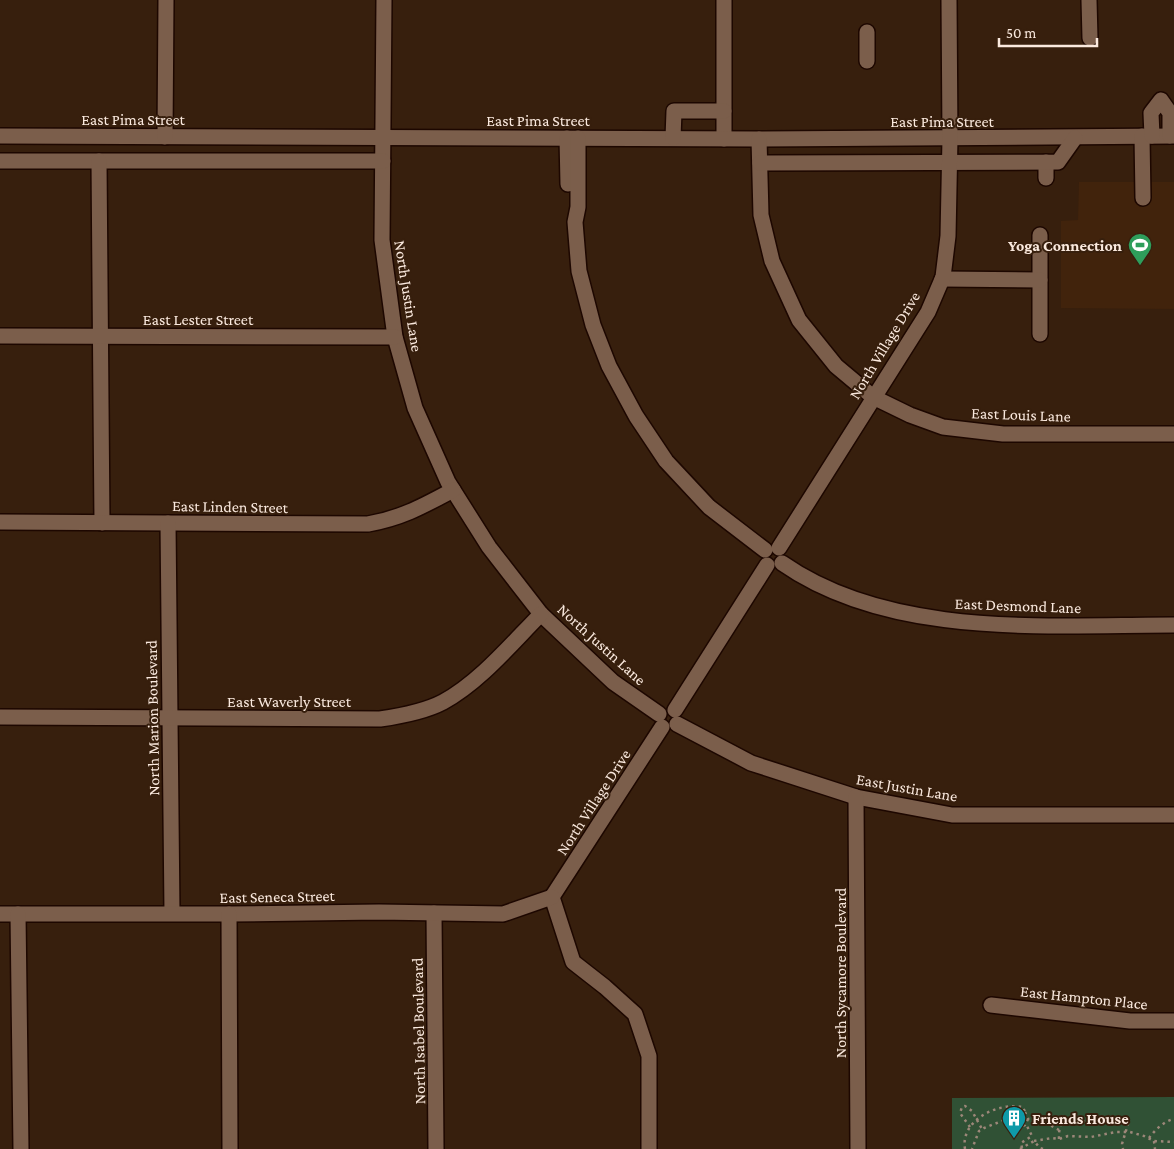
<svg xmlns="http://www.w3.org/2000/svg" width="1174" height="1149" font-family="'Crimson Pro',serif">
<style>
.built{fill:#41230c}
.green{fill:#305135}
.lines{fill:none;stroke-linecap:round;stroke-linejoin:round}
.minor-casing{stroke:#1d0700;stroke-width:18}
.path{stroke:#9c8779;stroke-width:2.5;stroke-dasharray:2.5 4;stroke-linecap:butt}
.minor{stroke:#7b5e4b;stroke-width:15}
.labels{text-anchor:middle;stroke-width:4;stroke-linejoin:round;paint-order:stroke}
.street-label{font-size:16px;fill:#fae9de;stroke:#371f0d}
.poi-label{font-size:16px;font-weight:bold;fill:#fae9de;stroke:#371f0d;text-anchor:end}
</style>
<rect width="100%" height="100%" fill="#371f0d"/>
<path class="built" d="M1079 182H1174V309L1061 308V221L1078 220Z"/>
<path class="green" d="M1174 1097V1149H952V1098Z"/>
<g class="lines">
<g class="minor-casing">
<g id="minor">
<path d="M384 0 382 240 395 337 415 408 448 482 489 547 541 614 613 682 659 714"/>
<path d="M724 0V139"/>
<path d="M1089 0 1090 38"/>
<path d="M867 32V61"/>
<path d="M0 136 759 139 1174 136"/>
<path d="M1142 136 1143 198"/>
<path d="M1152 136 1151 113 1161 100 1170 113V136"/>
<path d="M165 137 166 0"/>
<path d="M567 138 568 184"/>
<path d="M578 138V207L575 222 579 271 593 325 609 366 636 416 666 461 709 507 765 550"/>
<path d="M673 138 674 111H724"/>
<path d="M759 139 761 215 772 261 799 320 836 366 873 397 910 415 943 427 1003 434H1174"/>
<path d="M0 161H383"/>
<path d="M99 161 102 523"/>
<path d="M1046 162V178"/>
<path d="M760 163 1058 162 1075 138"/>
<path d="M1040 235V334"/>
<path d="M942 279 1040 280"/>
<path d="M0 336 395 337"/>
<path d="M0 522 368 524C402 518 423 506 453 490"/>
<path d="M168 523 172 913"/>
<path d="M779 548 928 312 943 277 948 236 950 138 949 0"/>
<path d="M782 563C891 639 1048 625 1174 625"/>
<path d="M675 710 767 565"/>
<path d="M0 717 380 719C401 716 424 712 443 702 480 682 512 643 541 614"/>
<path d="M677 724 751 763 856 797 952 815H1174"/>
<path d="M856 797 858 1149"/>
<path d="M552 897 573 962 605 987 635 1014 649 1056V1149"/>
<path d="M552 897 662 727"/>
<path d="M434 913 436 1149"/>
<path d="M0 914H229L379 912 503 914 552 897"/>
<path d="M18 914 21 1149"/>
<path d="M229 914 230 1149"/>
<path d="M991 1005 1130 1021H1174"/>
</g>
</g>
<g class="path">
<path d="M1025 1112 1028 1119H1039L1059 1130"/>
<path d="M1010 1117 1013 1124 1018 1128 1025 1125 1028 1119"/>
<path d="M970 1127 960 1113 962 1107 965 1106 972 1111 982 1129"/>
<path d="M1012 1135 1018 1128"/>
<path d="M1149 1138C1155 1130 1164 1121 1174 1119"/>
<path d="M1059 1139C1058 1106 1078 1123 1096 1123 1100 1123 1104 1121 1108 1120 1115 1120 1121 1122 1128 1124L1122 1144 1123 1149"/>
<path d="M1034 1141 1052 1138 1059 1139 1068 1136 1091 1137 1116 1132H1130L1144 1136 1154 1141 1174 1142"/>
<path d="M1154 1141 1155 1149"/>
<path d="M1022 1148 1021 1143 1032 1136 1026 1124"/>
<path d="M965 1149C960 1120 998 1102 1023 1107L1025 1112 984 1128 979 1131 972 1149"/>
<path d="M1020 1149 1034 1141 1040 1148 1043 1149"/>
</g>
<use href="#minor" class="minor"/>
</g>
<defs>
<g id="stadium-pin" transform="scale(1.25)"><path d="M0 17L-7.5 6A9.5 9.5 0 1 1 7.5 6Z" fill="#2e9e5b" stroke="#371f0d"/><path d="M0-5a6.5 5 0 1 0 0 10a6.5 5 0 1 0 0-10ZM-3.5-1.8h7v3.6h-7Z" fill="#fff"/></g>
<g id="building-pin" transform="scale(1.25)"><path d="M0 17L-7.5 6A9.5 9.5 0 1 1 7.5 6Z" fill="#0f9aa8" stroke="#371f0d"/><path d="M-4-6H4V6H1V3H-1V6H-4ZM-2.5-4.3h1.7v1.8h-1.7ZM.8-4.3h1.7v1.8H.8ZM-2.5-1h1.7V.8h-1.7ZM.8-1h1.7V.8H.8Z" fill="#fff"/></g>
</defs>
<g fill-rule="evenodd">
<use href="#stadium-pin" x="1140" y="245"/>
<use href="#building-pin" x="1014" y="1118"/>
</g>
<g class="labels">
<g class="street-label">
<text x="133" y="125">East Pima Street</text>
<text x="538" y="126">East Pima Street</text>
<text x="942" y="127">East Pima Street</text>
<text transform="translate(409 296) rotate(81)" y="6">North Justin Lane</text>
<text x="198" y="325">East Lester Street</text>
<text transform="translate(884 345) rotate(-59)" y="6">North Village Drive</text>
<text transform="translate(1021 414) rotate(2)" y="6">East Louis Lane</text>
<text transform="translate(230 506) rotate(1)" y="6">East Linden Street</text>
<text transform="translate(1018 605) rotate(2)" y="6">East Desmond Lane</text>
<text transform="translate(602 644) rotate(42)" y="6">North Justin Lane</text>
<text x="289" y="707">East Waverly Street</text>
<text transform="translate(152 718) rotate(-91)" y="6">North Marion Boulevard</text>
<text transform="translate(907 787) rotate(10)" y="6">East Justin Lane</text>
<text transform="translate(593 802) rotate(-57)" y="6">North Village Drive</text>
<text transform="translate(277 896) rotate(-1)" y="6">East Seneca Street</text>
<text transform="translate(840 973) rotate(-90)" y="6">North Sycamore Boulevard</text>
<text transform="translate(1084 997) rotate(6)" y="6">East Hampton Place</text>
<text transform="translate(418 1031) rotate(-91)" y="6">North Isabel Boulevard</text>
</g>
<g class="poi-label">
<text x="1122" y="251">Yoga Connection</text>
<text x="1032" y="1124" text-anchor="start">Friends House</text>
</g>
</g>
<path d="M999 38v8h98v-8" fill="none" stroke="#fae9de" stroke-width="2.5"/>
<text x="1006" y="38" font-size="15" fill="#fae9de" stroke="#371f0d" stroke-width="4" paint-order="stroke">50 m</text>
</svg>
